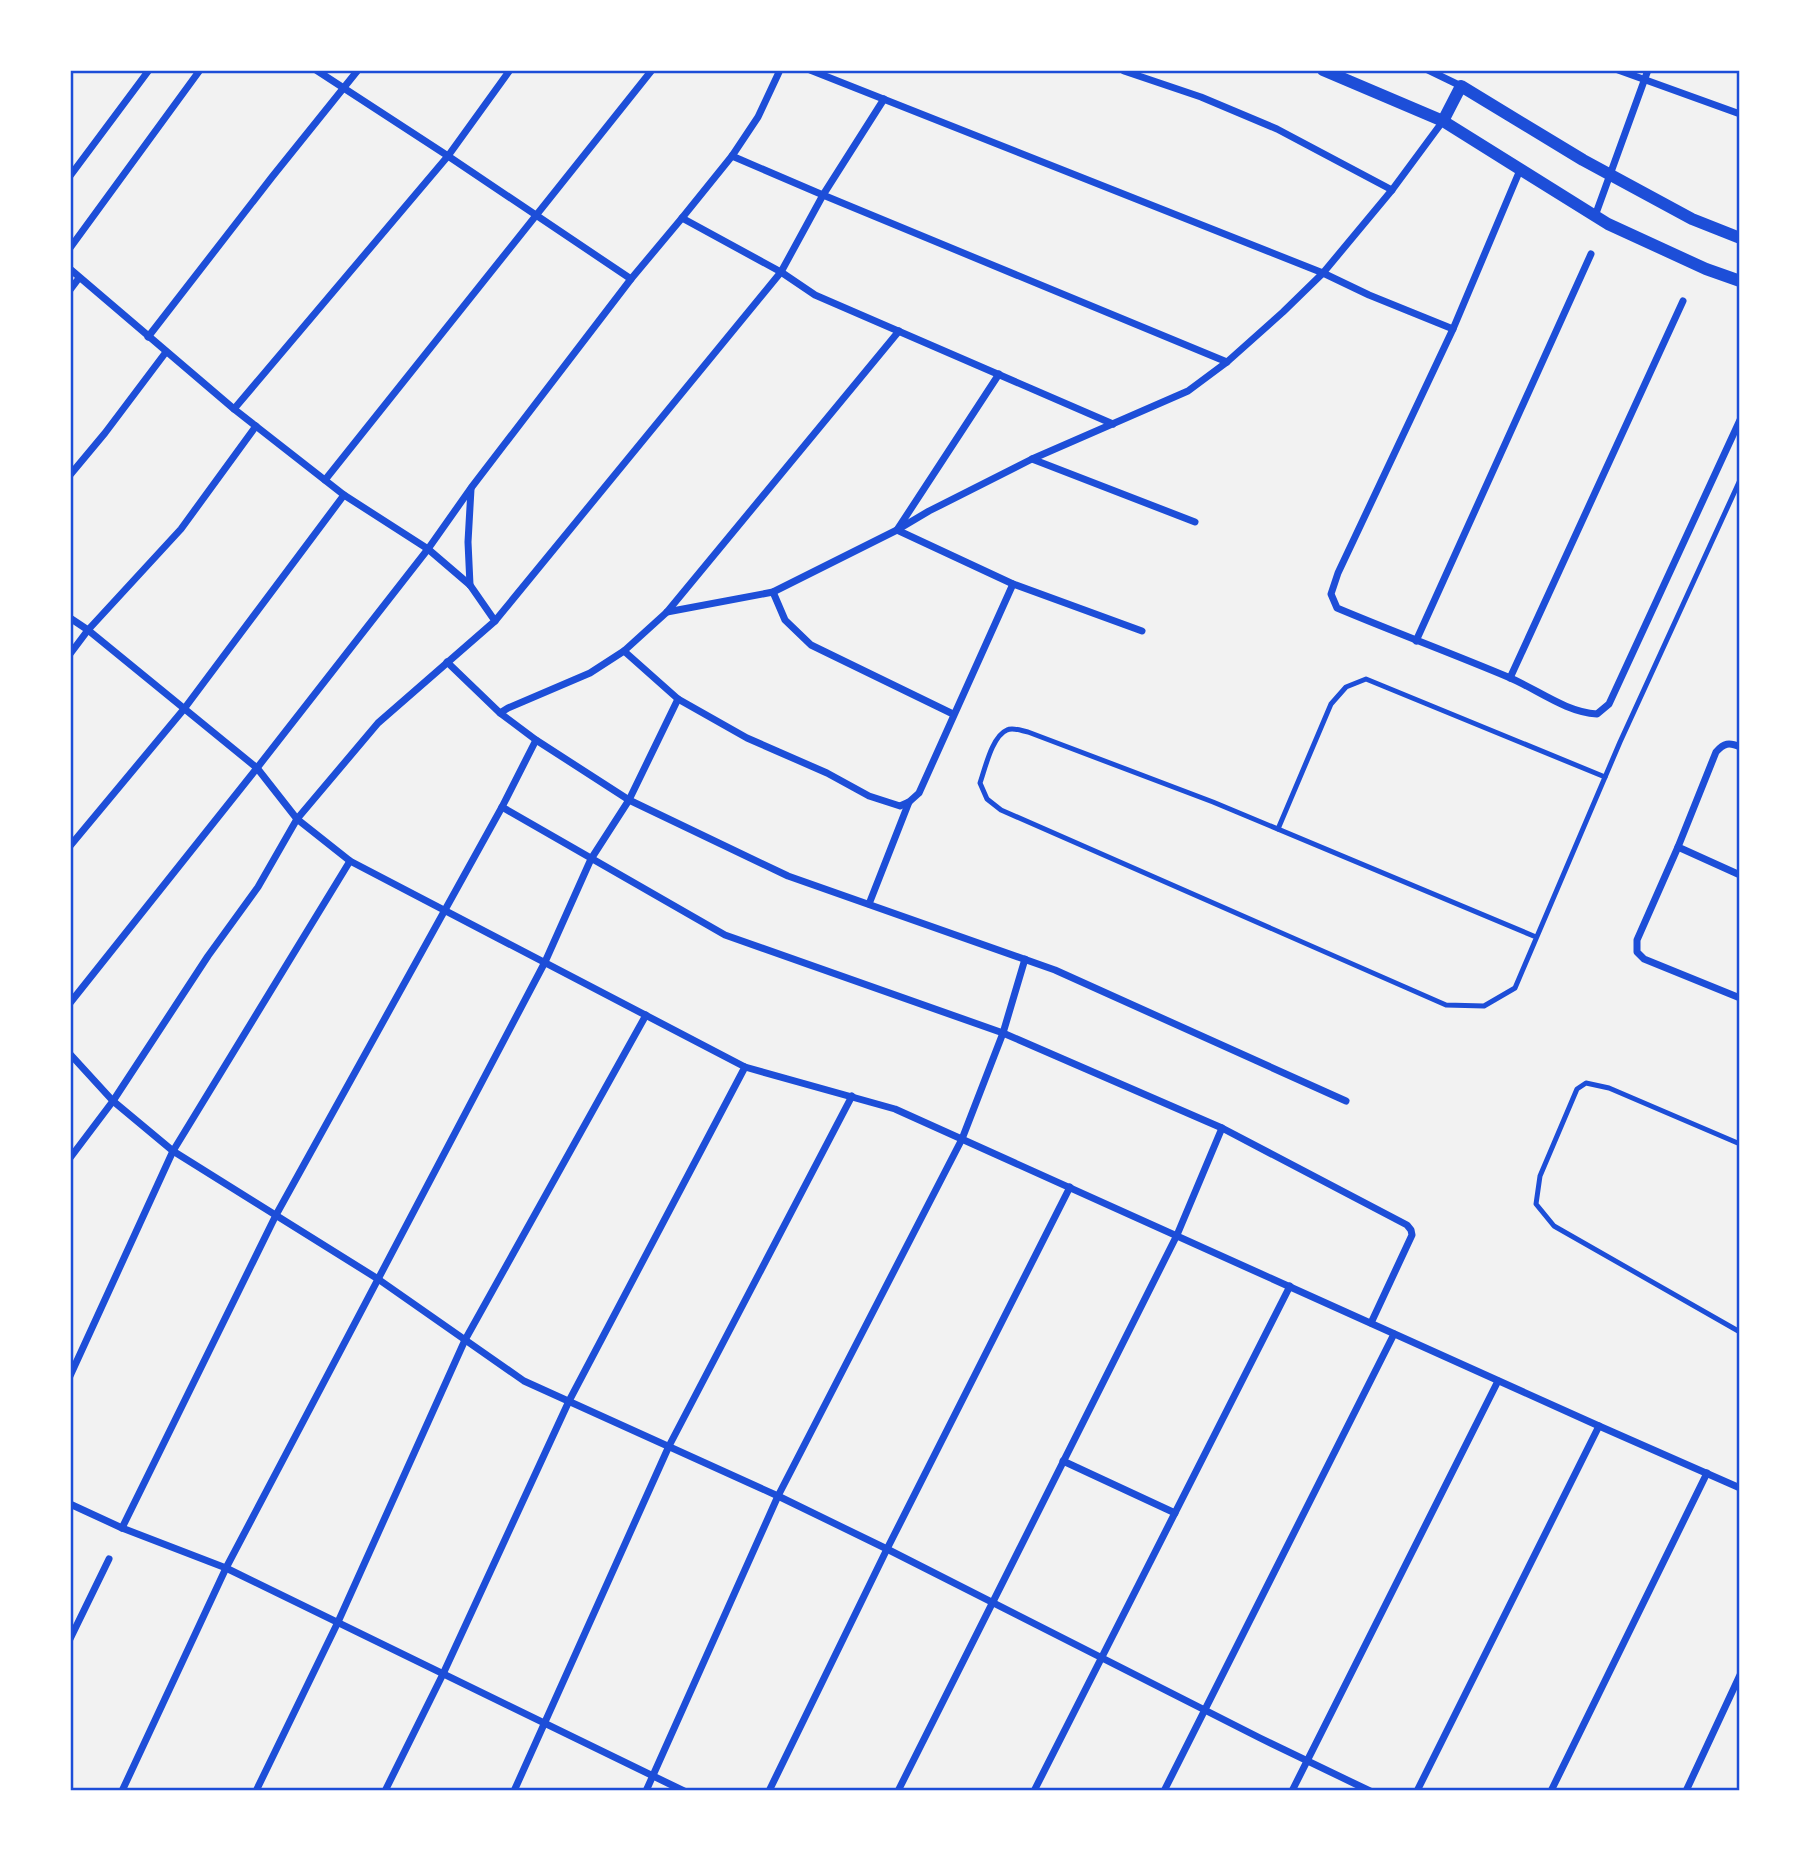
<svg xmlns="http://www.w3.org/2000/svg" width="1810" height="1861" font-family="Raleway,sans-serif">
<style>
.lines{fill:none;stroke-linecap:round;stroke-linejoin:round}
.service{stroke:#1d4ed8;stroke-width:5}
.minor{stroke:#1d4ed8;stroke-width:7}
.tertiary{stroke:#1d4ed8;stroke-width:12}
.neatline{fill:none;stroke:#1d4ed8;stroke-width:2.5}
</style>
<rect width="100%" height="100%" fill="#f2f2f2"/>
<g class="lines">
<g class="service">
<path d="M1278 829 1331 704 1346 687 1366 679 1605 777"/>
<path d="M1536 937 1213 802 1028 732C1022 731 1013 727 1007 730 992 736 985 769 980 783L987 799 1001 810 1446 1005 1484 1006 1515 988 1620 742 1740 480"/>
<path d="M1740 1144 1609 1088 1586 1083 1577 1089 1540 1176 1536 1204 1554 1226 1740 1332"/>
</g>
<g class="minor">
<path d="M316 70 448 156 631 279"/>
<path d="M810 70 1323 273 1392 190 1443 121"/>
<path d="M1428 70 1461 86"/>
<path d="M1618 70 1740 114"/>
<path d="M1124 71 1201 97 1277 129 1392 190"/>
<path d="M732 156 823 195 1227 362"/>
<path d="M1520 170 1453 329 1338 573 1331 594 1337 608C1394 632 1451 653 1508 677 1537 689 1565 712 1597 714L1609 704 1740 420"/>
<path d="M70 176 149 70"/>
<path d="M1595 216 1648 70"/>
<path d="M682 218 781 272 815 295 1113 424"/>
<path d="M70 248 200 70"/>
<path d="M70 269 234 409 344 495 428 549 470 585 495 621 378 723 297 819 258 887 208 956 113 1101 70 1158"/>
<path d="M70 290 79 278"/>
<path d="M148 337 272 177 358 70"/>
<path d="M999 374 897 530 1013 584 1142 631"/>
<path d="M234 409 448 156 510 70"/>
<path d="M1032 459 1195 522"/>
<path d="M70 475 105 433 166 352"/>
<path d="M325 480 652 70"/>
<path d="M470 585 468 542 471 489"/>
<path d="M773 592 785 620 811 645 953 714"/>
<path d="M667 612 773 592 897 530 929 511 1032 459 1188 391 1227 362 1283 312 1323 273 1369 295 1453 329"/>
<path d="M70 618 88 630 257 768 297 819 350 861 745 1067 895 1109 1599 1426 1740 1488"/>
<path d="M495 621 781 272 823 195 884 99"/>
<path d="M1416 641 1591 254"/>
<path d="M624 651 678 699 747 738 827 773 869 796 900 806 909 802 919 793 1013 584"/>
<path d="M70 654 88 630 181 529 256 426"/>
<path d="M447 662 500 713 536 740 629 800 788 876 1055 970 1346 1101"/>
<path d="M1510 678 1683 301"/>
<path d="M500 713 508 708 590 673 624 651 667 612 899 331"/>
<path d="M1740 747C1729 742 1724 743 1716 752L1678 847 1740 875"/>
<path d="M502 807 725 935 1003 1033 1222 1128 1407 1225 1411 1230 1412 1235 1371 1323"/>
<path d="M70 846 184 709 344 495"/>
<path d="M1678 847 1637 940V952L1644 959 1740 998"/>
<path d="M869 904 909 802"/>
<path d="M70 1003 257 768 428 549 471 488 631 279 682 218 732 156 758 117 780 70"/>
<path d="M70 1054 113 1101 173 1151 378 1279 524 1381 778 1496 887 1549 1260 1738 1370 1791"/>
<path d="M70 1376 173 1151 350 861"/>
<path d="M1063 1461 1175 1513"/>
<path d="M70 1504 122 1528 226 1568 684 1791"/>
<path d="M122 1528 276 1215 502 807 536 740"/>
<path d="M70 1639 109 1559"/>
<path d="M122 1791 226 1568 545 962 591 859 629 800 678 699"/>
<path d="M256 1791 338 1622 465 1340 646 1015"/>
<path d="M385 1791 443 1674 569 1401 745 1067"/>
<path d="M514 1791 669 1446 852 1096"/>
<path d="M646 1791 778 1496 962 1139 1003 1033 1025 959"/>
<path d="M769 1791 887 1549 1070 1187"/>
<path d="M898 1791 1177 1235 1222 1128"/>
<path d="M1034 1791 1290 1286"/>
<path d="M1164 1791 1394 1334"/>
<path d="M1292 1791 1498 1381"/>
<path d="M1417 1791 1599 1426"/>
<path d="M1551 1791 1707 1473"/>
<path d="M1686 1791 1740 1675"/>
</g>
<g class="tertiary">
<path d="M1323 70 1443 121 1608 224 1706 269 1740 281"/>
<path d="M1443 121 1461 86 1583 160 1692 219 1740 238"/>
</g>
</g>
<rect width="1810" height="1861" fill="none" stroke="#ffffff" stroke-width="144"/>
<rect x="72" y="72" width="1666" height="1717" class="neatline"/>
</svg>
